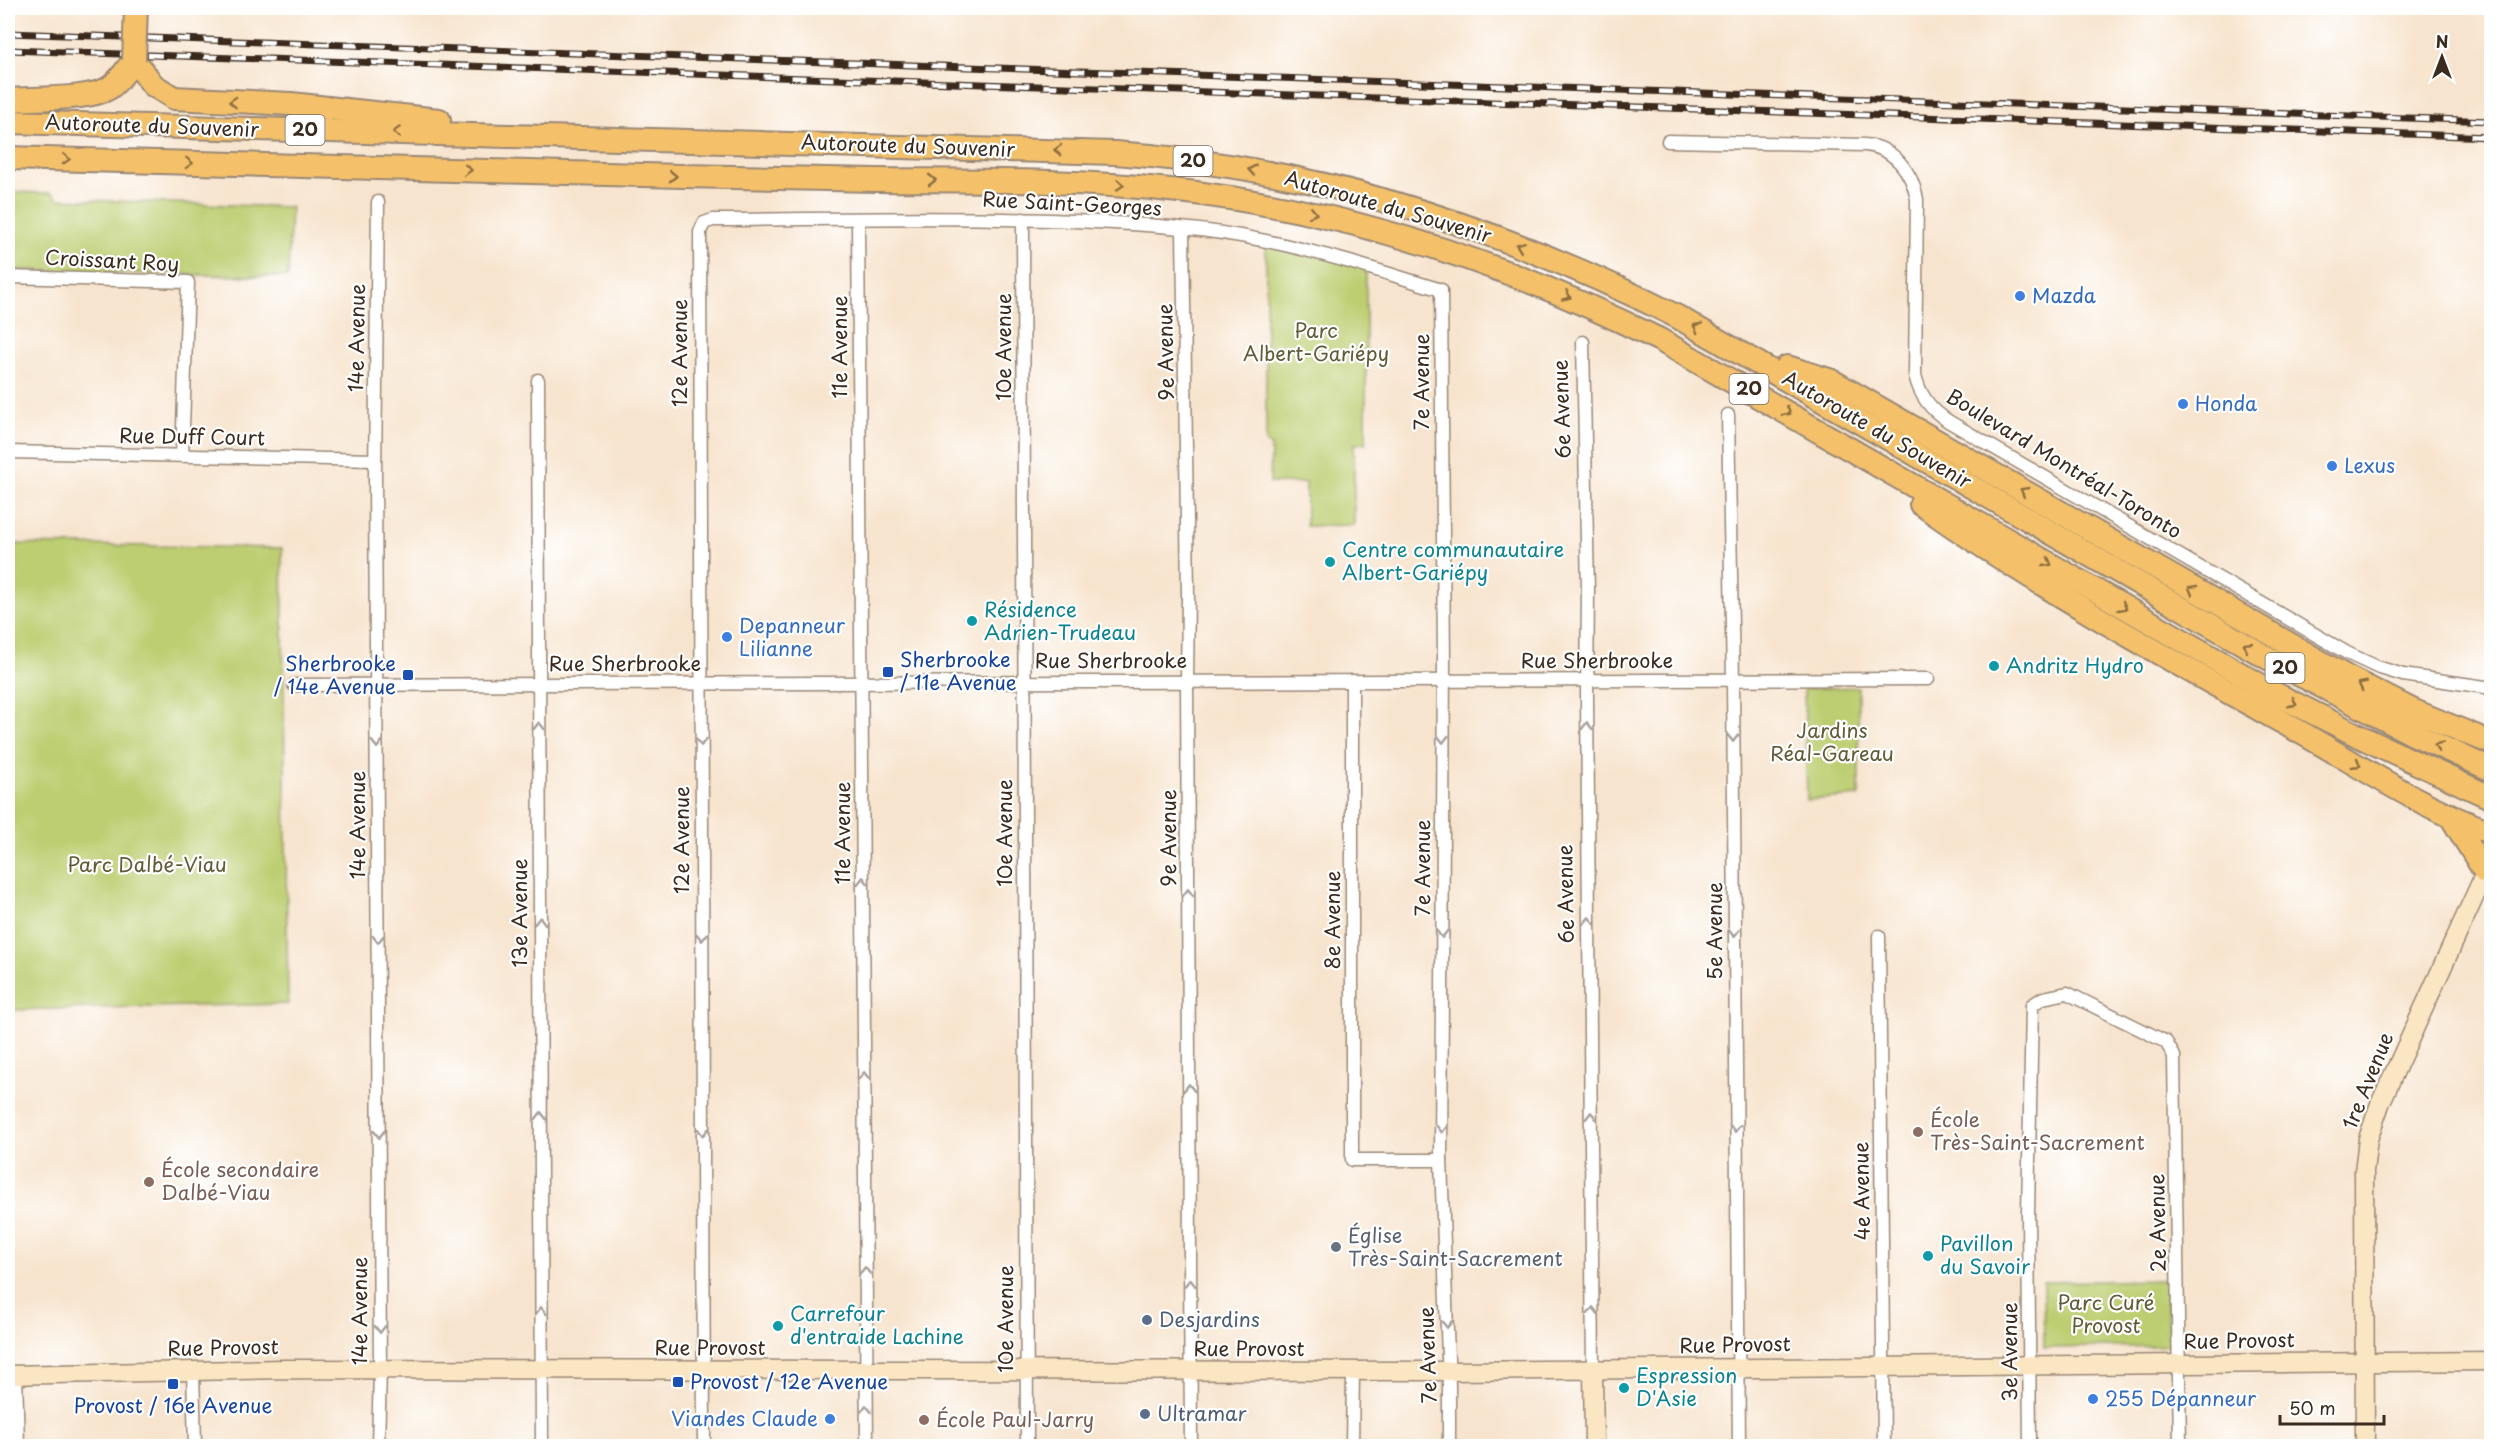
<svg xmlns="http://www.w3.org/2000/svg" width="2499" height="1454" font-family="'Playpen Sans',sans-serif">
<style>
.green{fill:#bcce71;stroke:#7c7c48;stroke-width:1.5}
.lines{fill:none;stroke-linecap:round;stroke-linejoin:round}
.street-casing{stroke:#998776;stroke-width:15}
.secondary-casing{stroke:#998776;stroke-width:21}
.highway-casing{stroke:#998776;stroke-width:26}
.street{stroke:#fff;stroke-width:12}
.secondary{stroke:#fbe6c3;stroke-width:18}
.highway{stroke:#f4c16a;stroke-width:22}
.rail-casing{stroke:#3b2a1e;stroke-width:7}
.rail{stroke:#fff;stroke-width:4.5;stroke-dasharray:14;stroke-linecap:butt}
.highway-bridge-casing{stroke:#998776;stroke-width:26;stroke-linecap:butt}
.highway-bridge{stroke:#f4c16a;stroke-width:22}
.oneway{stroke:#8e6e40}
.oneway2{stroke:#a79f9a}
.shop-dot{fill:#3f7fe0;stroke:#fff;stroke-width:2}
.culture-dot{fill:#0f9aa8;stroke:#fff;stroke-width:2}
.transit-dot{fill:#1a4fb4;stroke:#fff;stroke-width:2}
.education-dot{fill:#8d6e63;stroke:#fff;stroke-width:2}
.worship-dot{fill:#6b7280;stroke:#fff;stroke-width:2}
.service-dot{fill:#5c6f8a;stroke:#fff;stroke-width:2}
.labels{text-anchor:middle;stroke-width:4.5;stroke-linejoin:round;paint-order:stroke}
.shield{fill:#fff;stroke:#766a62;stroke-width:1.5}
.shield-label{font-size:18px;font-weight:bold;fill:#3b2a1e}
.street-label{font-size:20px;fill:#3b2a1e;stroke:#fff}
.shop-label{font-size:20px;fill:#366cbe;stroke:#fff;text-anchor:start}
.park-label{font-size:20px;fill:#625b37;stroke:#fff}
.culture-label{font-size:20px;fill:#0d838f;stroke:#fff;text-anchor:start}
.transit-label{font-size:20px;fill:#164399;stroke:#fff;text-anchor:start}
.education-label{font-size:20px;fill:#785e54;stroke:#fff;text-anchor:start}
.worship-label{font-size:20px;fill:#5b616d;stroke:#fff;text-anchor:start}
.service-label{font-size:20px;fill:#4e5e75;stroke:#fff;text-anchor:start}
</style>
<rect width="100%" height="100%" fill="#fff"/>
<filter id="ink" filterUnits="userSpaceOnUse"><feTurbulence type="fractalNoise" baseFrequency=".0167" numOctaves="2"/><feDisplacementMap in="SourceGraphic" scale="12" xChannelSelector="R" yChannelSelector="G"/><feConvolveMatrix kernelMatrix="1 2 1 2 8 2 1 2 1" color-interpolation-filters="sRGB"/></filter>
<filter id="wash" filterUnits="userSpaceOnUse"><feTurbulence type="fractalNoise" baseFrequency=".008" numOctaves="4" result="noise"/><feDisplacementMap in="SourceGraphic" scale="24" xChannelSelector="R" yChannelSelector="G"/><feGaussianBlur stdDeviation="1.35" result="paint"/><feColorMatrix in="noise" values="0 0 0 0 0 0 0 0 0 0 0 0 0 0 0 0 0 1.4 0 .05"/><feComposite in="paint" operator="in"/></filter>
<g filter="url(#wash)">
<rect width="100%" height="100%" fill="#f7e4ce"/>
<g class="green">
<path d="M8 192 52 193 58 199 291 207 288 277 8 270Z"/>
<path d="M1266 241 1366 267V443L1354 444V525L1306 526V483H1270L1271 445 1266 444Z"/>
<path d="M8 544 282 548 288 1004 8 1010Z"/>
<path d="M1858 687 1859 796 1807 800 1804 689Z"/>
<path d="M2167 1280 2168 1346 2044 1348 2043 1282Z"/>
</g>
</g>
<g filter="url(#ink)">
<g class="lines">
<g class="street-casing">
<g id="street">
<path d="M1668 141 1865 145C1894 147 1912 172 1917 199L1915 375C1920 396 1930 409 1948 421L2347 653 2377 667 2403 675 2492 688"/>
<path d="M858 219 867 1446"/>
<path d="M1023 219 1027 1446"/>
<path d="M1183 230 1188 595 1187 681 1191 1446"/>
<path d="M8 277 188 282 182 456"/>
<path d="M1583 342 1588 591 1587 697 1593 1369"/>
<path d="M538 380 542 1446"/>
<path d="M1728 415 1733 680 1739 1446"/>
<path d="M8 452 375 460"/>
<path d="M1352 681V1160H1441"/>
<path d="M294 685 1928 679"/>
<path d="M1879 936 1884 1446"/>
<path d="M193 1370 195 1446"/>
<path d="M16 1375 18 1446"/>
<path d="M378 1446 380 1370 375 476 378 202"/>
<path d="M704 1446 700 232 704 223 713 220C833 219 953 216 1072 221 1136 224 1203 227 1266 241 1325 253 1383 272 1441 290L1444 661 1441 1160 1449 1386V1446"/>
<path d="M1352 1446 1353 1371"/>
<path d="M2030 1446 2028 1214 2032 1005 2043 998 2067 993 2166 1042 2174 1056 2180 1446"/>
</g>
</g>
<g class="secondary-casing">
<g id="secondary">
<path d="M1593 1369 1594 1446"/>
<path d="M8 1375 285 1369 1448 1371 2492 1361"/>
<path d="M2365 1446 2364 1171 2368 1139 2380 1104 2492 858"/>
</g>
</g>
<g class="highway-casing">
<g id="highway">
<path d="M8 100C33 98 90 100 109 88 119 82 127 69 134 60L153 85 174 98 291 104 439 120"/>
<path d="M8 122 1115 153C1311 166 1502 228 1676 316L2268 658 2411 733 2492 770"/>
<path d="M8 158C232 164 457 171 682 176 747 177 811 179 876 180 983 181 1090 179 1196 193 1358 214 1514 267 1660 340L2272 692 2361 737 2492 798"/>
<path d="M1787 367 1832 381 2345 676 2414 711 2492 743"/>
<path d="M1921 504C2039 588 2165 657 2291 727 2353 761 2425 811 2492 832"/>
<path d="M2450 815 2485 872"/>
</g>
</g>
<use href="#street" class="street"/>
<use href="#secondary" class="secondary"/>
<use href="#highway" class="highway"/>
<g class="rail-casing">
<g id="rail">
<path d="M8 33 2492 121"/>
<path d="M8 50 2492 137"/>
</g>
</g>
<use href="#rail" class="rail"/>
<g class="highway-bridge-casing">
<path id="highway-bridge" d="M134 60 136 8"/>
</g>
<use href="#highway-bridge" class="highway-bridge"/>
</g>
<defs><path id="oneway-chevron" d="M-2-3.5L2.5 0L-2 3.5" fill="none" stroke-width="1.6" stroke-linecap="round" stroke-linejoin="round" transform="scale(1.5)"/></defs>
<g class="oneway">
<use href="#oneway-chevron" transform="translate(233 102) rotate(-178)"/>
<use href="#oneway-chevron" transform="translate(397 132) rotate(-178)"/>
<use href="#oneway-chevron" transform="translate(1058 150) rotate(-178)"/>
<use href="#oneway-chevron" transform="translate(66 159) rotate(2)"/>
<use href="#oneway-chevron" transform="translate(189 163) rotate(2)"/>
<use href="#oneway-chevron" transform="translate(468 170) rotate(2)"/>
<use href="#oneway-chevron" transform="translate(1252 170) rotate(-170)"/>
<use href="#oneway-chevron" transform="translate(673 176) rotate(1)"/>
<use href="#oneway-chevron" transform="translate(932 180)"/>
<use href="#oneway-chevron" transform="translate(1120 185) rotate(4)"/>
<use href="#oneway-chevron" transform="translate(1313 213) rotate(13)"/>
<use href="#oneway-chevron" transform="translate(1520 246) rotate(-159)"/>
<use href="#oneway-chevron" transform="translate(1567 296) rotate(23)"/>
<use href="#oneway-chevron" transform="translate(1697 327) rotate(-152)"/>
<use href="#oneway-chevron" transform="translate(1787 412) rotate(30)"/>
<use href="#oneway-chevron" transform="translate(2024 491) rotate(-150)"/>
<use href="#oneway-chevron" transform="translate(2048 563) rotate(30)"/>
<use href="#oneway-chevron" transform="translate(2192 589) rotate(-150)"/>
<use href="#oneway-chevron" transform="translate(2123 607) rotate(30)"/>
<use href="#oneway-chevron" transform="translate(2247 646) rotate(-150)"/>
<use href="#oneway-chevron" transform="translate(2362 685) rotate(-153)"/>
<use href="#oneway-chevron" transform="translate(2293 703) rotate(28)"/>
<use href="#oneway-chevron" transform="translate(2438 746) rotate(-155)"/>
<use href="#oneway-chevron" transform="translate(2357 764) rotate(30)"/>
</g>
<g class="oneway2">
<use href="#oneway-chevron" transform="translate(539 726) rotate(-90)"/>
<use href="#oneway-chevron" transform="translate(1587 726) rotate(-91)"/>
<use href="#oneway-chevron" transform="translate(1733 738) rotate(90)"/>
<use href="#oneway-chevron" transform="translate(1443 739) rotate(90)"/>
<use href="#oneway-chevron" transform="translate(701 742) rotate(90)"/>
<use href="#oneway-chevron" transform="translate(377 744) rotate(90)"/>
<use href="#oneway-chevron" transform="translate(863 881) rotate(-90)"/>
<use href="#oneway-chevron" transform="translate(1188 893) rotate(-90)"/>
<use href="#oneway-chevron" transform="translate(540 921) rotate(-90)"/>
<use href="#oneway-chevron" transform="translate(1589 921) rotate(-91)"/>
<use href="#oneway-chevron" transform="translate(1734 933) rotate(90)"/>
<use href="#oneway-chevron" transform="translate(1442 934) rotate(90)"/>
<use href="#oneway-chevron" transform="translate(702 937) rotate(90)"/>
<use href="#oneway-chevron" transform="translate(378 939) rotate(90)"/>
<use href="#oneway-chevron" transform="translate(864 1076) rotate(-90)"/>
<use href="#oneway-chevron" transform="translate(1189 1088) rotate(-90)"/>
<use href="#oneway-chevron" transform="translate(541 1116) rotate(-90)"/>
<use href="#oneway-chevron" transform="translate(1591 1116) rotate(-91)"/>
<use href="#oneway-chevron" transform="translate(1735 1128) rotate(90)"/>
<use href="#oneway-chevron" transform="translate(1442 1129) rotate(90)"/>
<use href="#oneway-chevron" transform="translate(703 1132) rotate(90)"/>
<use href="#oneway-chevron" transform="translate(379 1134) rotate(90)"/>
<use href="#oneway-chevron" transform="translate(865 1271) rotate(-90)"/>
<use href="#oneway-chevron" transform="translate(1190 1283) rotate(-90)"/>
<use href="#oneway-chevron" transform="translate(541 1311) rotate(-90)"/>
<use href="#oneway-chevron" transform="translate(1593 1311) rotate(-91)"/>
<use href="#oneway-chevron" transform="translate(1447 1324) rotate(88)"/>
<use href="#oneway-chevron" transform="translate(380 1329) rotate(90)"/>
<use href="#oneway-chevron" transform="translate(866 1409) rotate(-91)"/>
</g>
</g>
<g class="shop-dot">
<circle cx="2020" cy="296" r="6"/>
<circle cx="2183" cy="404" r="6"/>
<circle cx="2332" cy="466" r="6"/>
<circle cx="727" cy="637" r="6"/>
<circle cx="2093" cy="1399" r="6"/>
<circle cx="830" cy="1419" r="6"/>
</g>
<g class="culture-dot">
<circle cx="1330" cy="562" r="6"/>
<circle cx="972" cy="621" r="6"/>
<circle cx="1994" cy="666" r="6"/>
<circle cx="1928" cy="1256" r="6"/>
<circle cx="778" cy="1326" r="6"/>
<circle cx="1624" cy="1388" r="6"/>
</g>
<g class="transit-dot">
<rect x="882" y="666" width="12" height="12" rx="3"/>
<rect x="402" y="669" width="12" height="12" rx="3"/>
<rect x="672" y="1376" width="12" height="12" rx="3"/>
<rect x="167" y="1378" width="12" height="12" rx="3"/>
</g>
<g class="education-dot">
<circle cx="1918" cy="1132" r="6"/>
<circle cx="149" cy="1182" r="6"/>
<circle cx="924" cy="1420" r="6"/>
</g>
<circle class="worship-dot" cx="1336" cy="1247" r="6"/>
<g class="service-dot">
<circle cx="1147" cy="1320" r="6"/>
<circle cx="1145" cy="1414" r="6"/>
</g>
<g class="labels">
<g class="shield">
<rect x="285.5" y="115" width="39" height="30" rx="4.5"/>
<rect x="1173.5" y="146" width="39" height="30" rx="4.5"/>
<rect x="1729.5" y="374" width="39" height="30" rx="4.5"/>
<rect x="2265.5" y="653" width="39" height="30" rx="4.5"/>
</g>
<g class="shield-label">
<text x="305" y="136">20</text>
<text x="1193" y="167">20</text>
<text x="1749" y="395">20</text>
<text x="2285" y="674">20</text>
</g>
<g class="street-label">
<text transform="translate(152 126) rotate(2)" y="7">Autoroute du Souvenir</text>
<text transform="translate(908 146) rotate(2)" y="7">Autoroute du Souvenir</text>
<text transform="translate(1072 204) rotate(3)" y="7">Rue Saint-Georges</text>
<text transform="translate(1388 207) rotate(16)" y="7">Autoroute du Souvenir</text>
<text transform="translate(112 261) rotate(3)" y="7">Croissant Roy</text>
<text transform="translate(357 338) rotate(-89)" y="7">14e Avenue</text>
<text transform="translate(840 347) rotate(-90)" y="7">11e Avenue</text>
<text transform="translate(1004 347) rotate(-90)" y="7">10e Avenue</text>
<text transform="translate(1166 352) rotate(-91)" y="7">9e Avenue</text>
<text transform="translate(680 353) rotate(-90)" y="7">12e Avenue</text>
<text transform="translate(1422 382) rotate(-90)" y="7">7e Avenue</text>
<text transform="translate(1562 409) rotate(-92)" y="7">6e Avenue</text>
<text transform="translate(1877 430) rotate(30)" y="7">Autoroute du Souvenir</text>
<text transform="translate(192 437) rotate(1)" y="7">Rue Duff Court</text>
<text transform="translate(2064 464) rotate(31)" y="7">Boulevard Montréal-Toronto</text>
<text x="1111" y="668">Rue Sherbrooke</text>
<text x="1597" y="668">Rue Sherbrooke</text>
<text x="625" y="671">Rue Sherbrooke</text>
<text transform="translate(358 825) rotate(-90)" y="7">14e Avenue</text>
<text transform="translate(843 833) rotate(-90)" y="7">11e Avenue</text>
<text transform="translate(1005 833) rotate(-90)" y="7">10e Avenue</text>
<text transform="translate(1169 838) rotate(-90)" y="7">9e Avenue</text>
<text transform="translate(682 840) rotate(-90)" y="7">12e Avenue</text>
<text transform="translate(1423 868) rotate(-90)" y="7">7e Avenue</text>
<text transform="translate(1566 894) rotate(-91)" y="7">6e Avenue</text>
<text transform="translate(520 913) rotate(-90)" y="7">13e Avenue</text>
<text transform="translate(1333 920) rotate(-90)" y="7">8e Avenue</text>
<text transform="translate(1715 931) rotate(-90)" y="7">5e Avenue</text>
<text transform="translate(2368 1081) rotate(-68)" y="7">1re Avenue</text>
<text transform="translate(1862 1191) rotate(-91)" y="7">4e Avenue</text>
<text transform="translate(2158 1223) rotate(-91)" y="7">2e Avenue</text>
<text transform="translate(360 1311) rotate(-90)" y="7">14e Avenue</text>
<text transform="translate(1006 1319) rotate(-90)" y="7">10e Avenue</text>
<text transform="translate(2239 1341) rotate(-1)" y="7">Rue Provost</text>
<text transform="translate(1735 1345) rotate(-1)" y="7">Rue Provost</text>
<text transform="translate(223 1348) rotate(-1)" y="7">Rue Provost</text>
<text x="710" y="1355">Rue Provost</text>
<text x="1249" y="1356">Rue Provost</text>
<text transform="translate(2010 1352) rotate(-90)" y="7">3e Avenue</text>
<text transform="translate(1428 1355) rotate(-92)" y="7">7e Avenue</text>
</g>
<g class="shop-label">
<text x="2032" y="303">Mazda</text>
<text x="2195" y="411">Honda</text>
<text x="2344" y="473">Lexus</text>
<text x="739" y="633">Depanneur<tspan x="739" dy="23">Lilianne</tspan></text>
<text x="2105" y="1406">255 Dépanneur</text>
<text x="818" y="1426" text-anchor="end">Viandes Claude</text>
</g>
<g class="park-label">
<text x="1316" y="338">Parc<tspan x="1316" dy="23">Albert-Gariépy</tspan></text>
<text x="1832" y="738">Jardins<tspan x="1832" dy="23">Réal-Gareau</tspan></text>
<text x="147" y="872">Parc Dalbé-Viau</text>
<text x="2106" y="1310">Parc Curé<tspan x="2106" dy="23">Provost</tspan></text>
</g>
<g class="culture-label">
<text x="1342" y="557">Centre communautaire<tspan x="1342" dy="23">Albert-Gariépy</tspan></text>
<text x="984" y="617">Résidence<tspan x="984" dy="23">Adrien-Trudeau</tspan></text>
<text x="2006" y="673">Andritz Hydro</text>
<text x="1940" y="1251">Pavillon<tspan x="1940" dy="23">du Savoir</tspan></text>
<text x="790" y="1321">Carrefour<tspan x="790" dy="23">d'entraide Lachine</tspan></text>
<text x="1636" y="1383">Espression<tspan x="1636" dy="23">D'Asie</tspan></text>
</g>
<g class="transit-label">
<text x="900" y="667">Sherbrooke<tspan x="900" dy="23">/ 11e Avenue</tspan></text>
<text x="396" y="671" text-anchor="end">Sherbrooke<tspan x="396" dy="23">/ 14e Avenue</tspan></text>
<text x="690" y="1389">Provost / 12e Avenue</text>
<text x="173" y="1413" text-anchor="middle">Provost / 16e Avenue</text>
</g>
<g class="education-label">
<text x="1930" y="1127">École<tspan x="1930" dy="23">Très-Saint-Sacrement</tspan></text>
<text x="161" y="1177">École secondaire<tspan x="161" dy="23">Dalbé-Viau</tspan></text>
<text x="936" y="1427">École Paul-Jarry</text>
</g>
<g class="worship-label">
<text x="1348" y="1243">Église<tspan x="1348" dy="23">Très-Saint-Sacrement</tspan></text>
</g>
<g class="service-label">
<text x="1159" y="1327">Desjardins</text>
<text x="1157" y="1421">Ultramar</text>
</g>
</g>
<rect width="2499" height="1454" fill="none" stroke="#fff" stroke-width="30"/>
<g transform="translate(2442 57)" stroke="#ffffff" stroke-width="4.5" paint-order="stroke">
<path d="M0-4.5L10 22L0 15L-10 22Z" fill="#3b2a1e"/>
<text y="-9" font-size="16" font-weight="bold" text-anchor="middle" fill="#3b2a1e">N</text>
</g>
<path d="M2280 1415v9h104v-9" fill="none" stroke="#3b2a1e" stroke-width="3"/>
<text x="2289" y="1415" font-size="18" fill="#3b2a1e" stroke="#ffffff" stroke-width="4.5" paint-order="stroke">50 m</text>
</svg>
